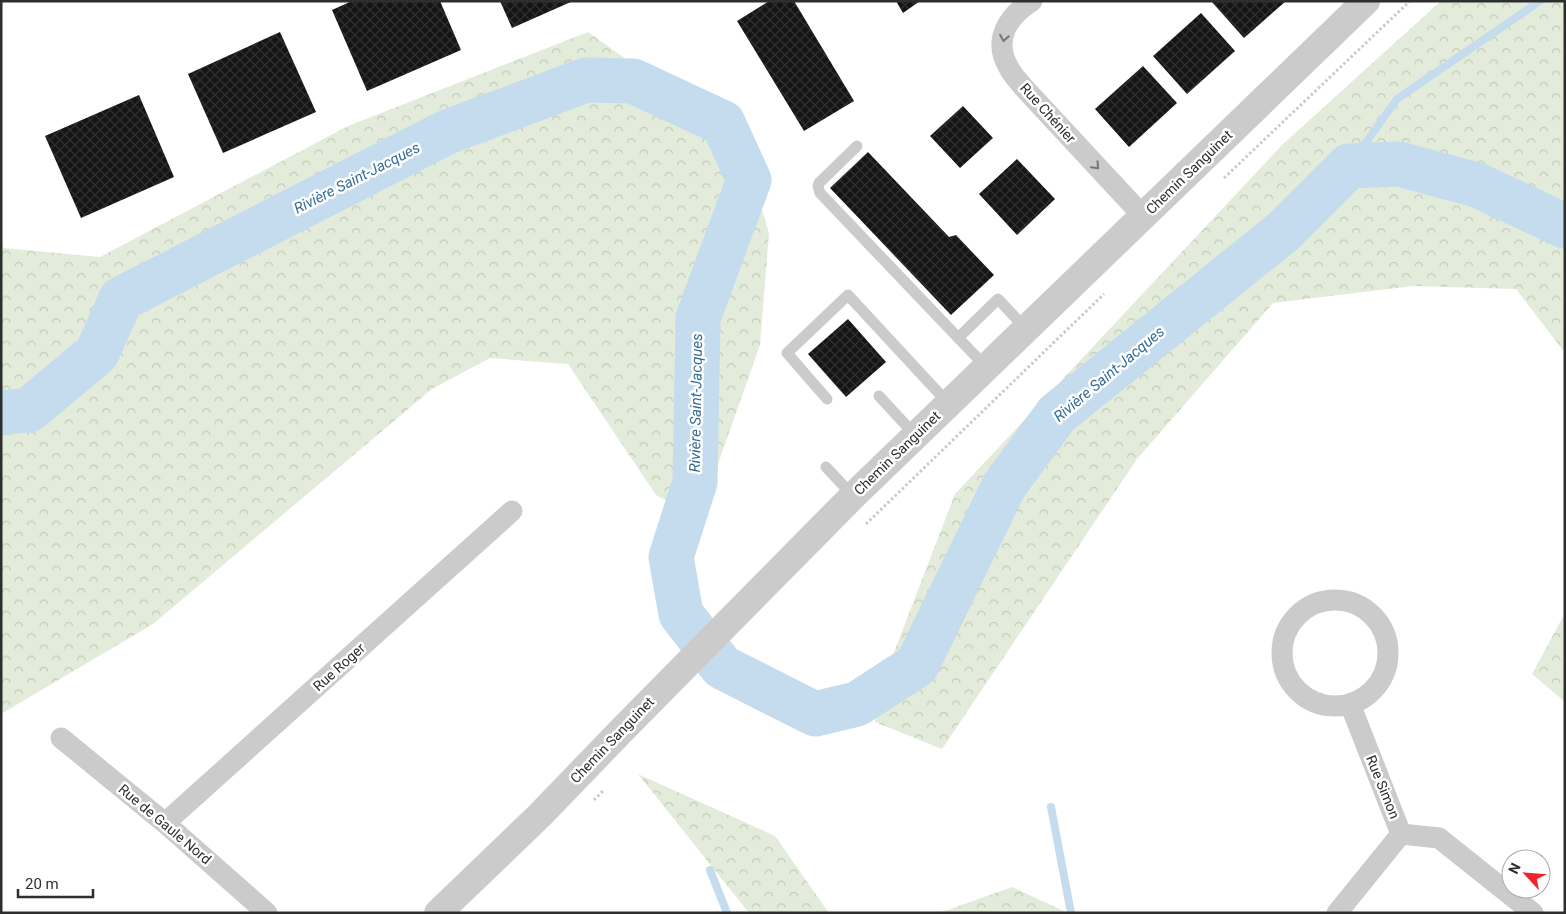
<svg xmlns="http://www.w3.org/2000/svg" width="1566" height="914" font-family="Roboto,sans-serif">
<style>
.forest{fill:url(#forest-crowns)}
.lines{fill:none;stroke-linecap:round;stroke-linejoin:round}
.stream{stroke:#c4dcee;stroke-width:8}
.river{stroke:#c4dcee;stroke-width:45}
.building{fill:url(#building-cross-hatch)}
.path{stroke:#cbcbcb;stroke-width:3;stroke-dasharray:2.5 2.5;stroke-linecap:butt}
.service{stroke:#cbcbcb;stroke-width:11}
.minor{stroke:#cbcbcb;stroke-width:21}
.tertiary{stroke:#cbcbcb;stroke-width:28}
.oneway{stroke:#757575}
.labels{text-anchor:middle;stroke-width:5;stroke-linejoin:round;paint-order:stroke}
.street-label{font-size:14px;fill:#2e2e2e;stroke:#fff}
.water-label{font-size:15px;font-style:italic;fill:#366d95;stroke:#fff}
</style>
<defs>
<pattern id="forest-crowns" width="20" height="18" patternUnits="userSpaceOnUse" patternTransform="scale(1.25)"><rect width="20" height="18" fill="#e3ecda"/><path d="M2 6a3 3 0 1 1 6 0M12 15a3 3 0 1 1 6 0" fill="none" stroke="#c3cbbb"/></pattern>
<pattern id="building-cross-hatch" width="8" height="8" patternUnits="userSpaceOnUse" patternTransform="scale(1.25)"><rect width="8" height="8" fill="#151515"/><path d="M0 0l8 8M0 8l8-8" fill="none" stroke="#2f2f2f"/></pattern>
</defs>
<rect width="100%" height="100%" fill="#fff"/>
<g class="forest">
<path d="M1441 1H1565V353L1516 289 1413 286 1273 303 1137 459 942 749 875 722 881 686 955 494 1282 145Z"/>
<path d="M588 32 741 141 769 233 760 345 699 518 656 495 568 364 490 358 432 389 153 624 1 714V245L4 248 100 257 348 126Z"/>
<path d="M1565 613V702L1532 674Z"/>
<path d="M638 774 775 836 829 913H749Z"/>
<path d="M1012 887 1068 913H939Z"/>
</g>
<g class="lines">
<g class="stream">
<path d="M1349 166 1397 99 1540 1"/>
<path d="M1051 807 1071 913"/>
<path d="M710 870 727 913"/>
</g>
<path class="river" d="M1 413 29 410 97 353 121 299 447 132 586 80 633 81 723 123 749 180 698 318 695 482 671 557 681 614 722 667 815 714 857 704 917 665 1004 486 1057 414 1284 231 1349 166 1399 164 1477 185 1565 226"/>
</g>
<g class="building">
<path d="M352 1H440L461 50 367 91 332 10Z"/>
<path d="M500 1H573L512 28Z"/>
<path d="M769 1H794L854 101 804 131 737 21Z"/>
<path d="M896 1H920L903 13Z"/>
<path d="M1211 1H1286L1244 38Z"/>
<path d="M1201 13 1235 51 1187 94 1153 56Z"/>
<path d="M280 32 316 112 223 153 188 74Z"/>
<path d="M1143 66 1177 103 1129 147 1095 109Z"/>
<path d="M139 95 174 177 81 218 45 136Z"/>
<path d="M963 106 993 138 960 168 930 136Z"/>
<path d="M868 152 949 237 956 235 994 275 951 315 830 188Z"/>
<path d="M1017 159 1055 199 1017 235 979 194Z"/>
<path d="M848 319 886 362 846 397 808 354Z"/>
</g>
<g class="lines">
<g class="path">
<path d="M1224 178 1410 1"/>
<path d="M866 524 1104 294"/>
<path d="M594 800 604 790"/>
</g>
<g class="service">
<path d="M857 146 819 183 818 186 820 193 986 367"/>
<path d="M958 338 998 299 1026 329"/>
<path d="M879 396 915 435"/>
<path d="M827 399 787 353 848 295 948 403"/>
<path d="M826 467 853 496"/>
</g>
<g class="minor">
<path d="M1032 1C1008 16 992 40 1009 68 1013 76 1020 83 1026 90L1143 216"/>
<circle cx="1335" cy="653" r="53"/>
<path d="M1350 704 1401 834"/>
<path d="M61 738 165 823 267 913"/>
<path d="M165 823 512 511"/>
<path d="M1401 834 1439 838 1533 913"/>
<path d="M1337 913 1401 834"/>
</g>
<path class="tertiary" d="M438 913 540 815 622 730 853 496 1366 1"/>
</g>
<defs><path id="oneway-chevron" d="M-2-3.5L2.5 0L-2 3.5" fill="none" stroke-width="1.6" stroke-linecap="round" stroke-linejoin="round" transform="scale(1.25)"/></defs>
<g class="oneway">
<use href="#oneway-chevron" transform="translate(1004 38) rotate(99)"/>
<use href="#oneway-chevron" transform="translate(1096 166) rotate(47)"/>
</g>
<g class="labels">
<g class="street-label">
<text transform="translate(1048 113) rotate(48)" y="5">Rue Chénier</text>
<text transform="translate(1189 172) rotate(-44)" y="5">Chemin Sanguinet</text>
<text transform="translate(897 453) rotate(-44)" y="5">Chemin Sanguinet</text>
<text transform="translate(339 667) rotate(-42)" y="5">Rue Roger</text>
<text transform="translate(612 740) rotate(-46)" y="5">Chemin Sanguinet</text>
<text transform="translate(1383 787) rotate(68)" y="5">Rue Simon</text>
<text transform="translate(165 824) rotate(40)" y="5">Rue de Gaule Nord</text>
</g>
<g class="water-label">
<text transform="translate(357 178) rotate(-27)" y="5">Rivière Saint-Jacques</text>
<text transform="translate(1109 374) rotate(-40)" y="5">Rivière Saint-Jacques</text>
<text transform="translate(696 403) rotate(-89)" y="5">Rivière Saint-Jacques</text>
</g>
</g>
<rect width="1566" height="914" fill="none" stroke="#2e2e2e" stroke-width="5"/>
<g transform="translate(1526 874) rotate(296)"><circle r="24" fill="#ffffff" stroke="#ababab"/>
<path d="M0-4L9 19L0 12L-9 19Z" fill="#f1232c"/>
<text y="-8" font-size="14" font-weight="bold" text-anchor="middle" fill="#2e2e2e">N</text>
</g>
<path d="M18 889v8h75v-8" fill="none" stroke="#2e2e2e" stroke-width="2.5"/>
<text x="25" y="889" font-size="15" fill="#2e2e2e" stroke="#ffffff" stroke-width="4" paint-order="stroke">20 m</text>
</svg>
